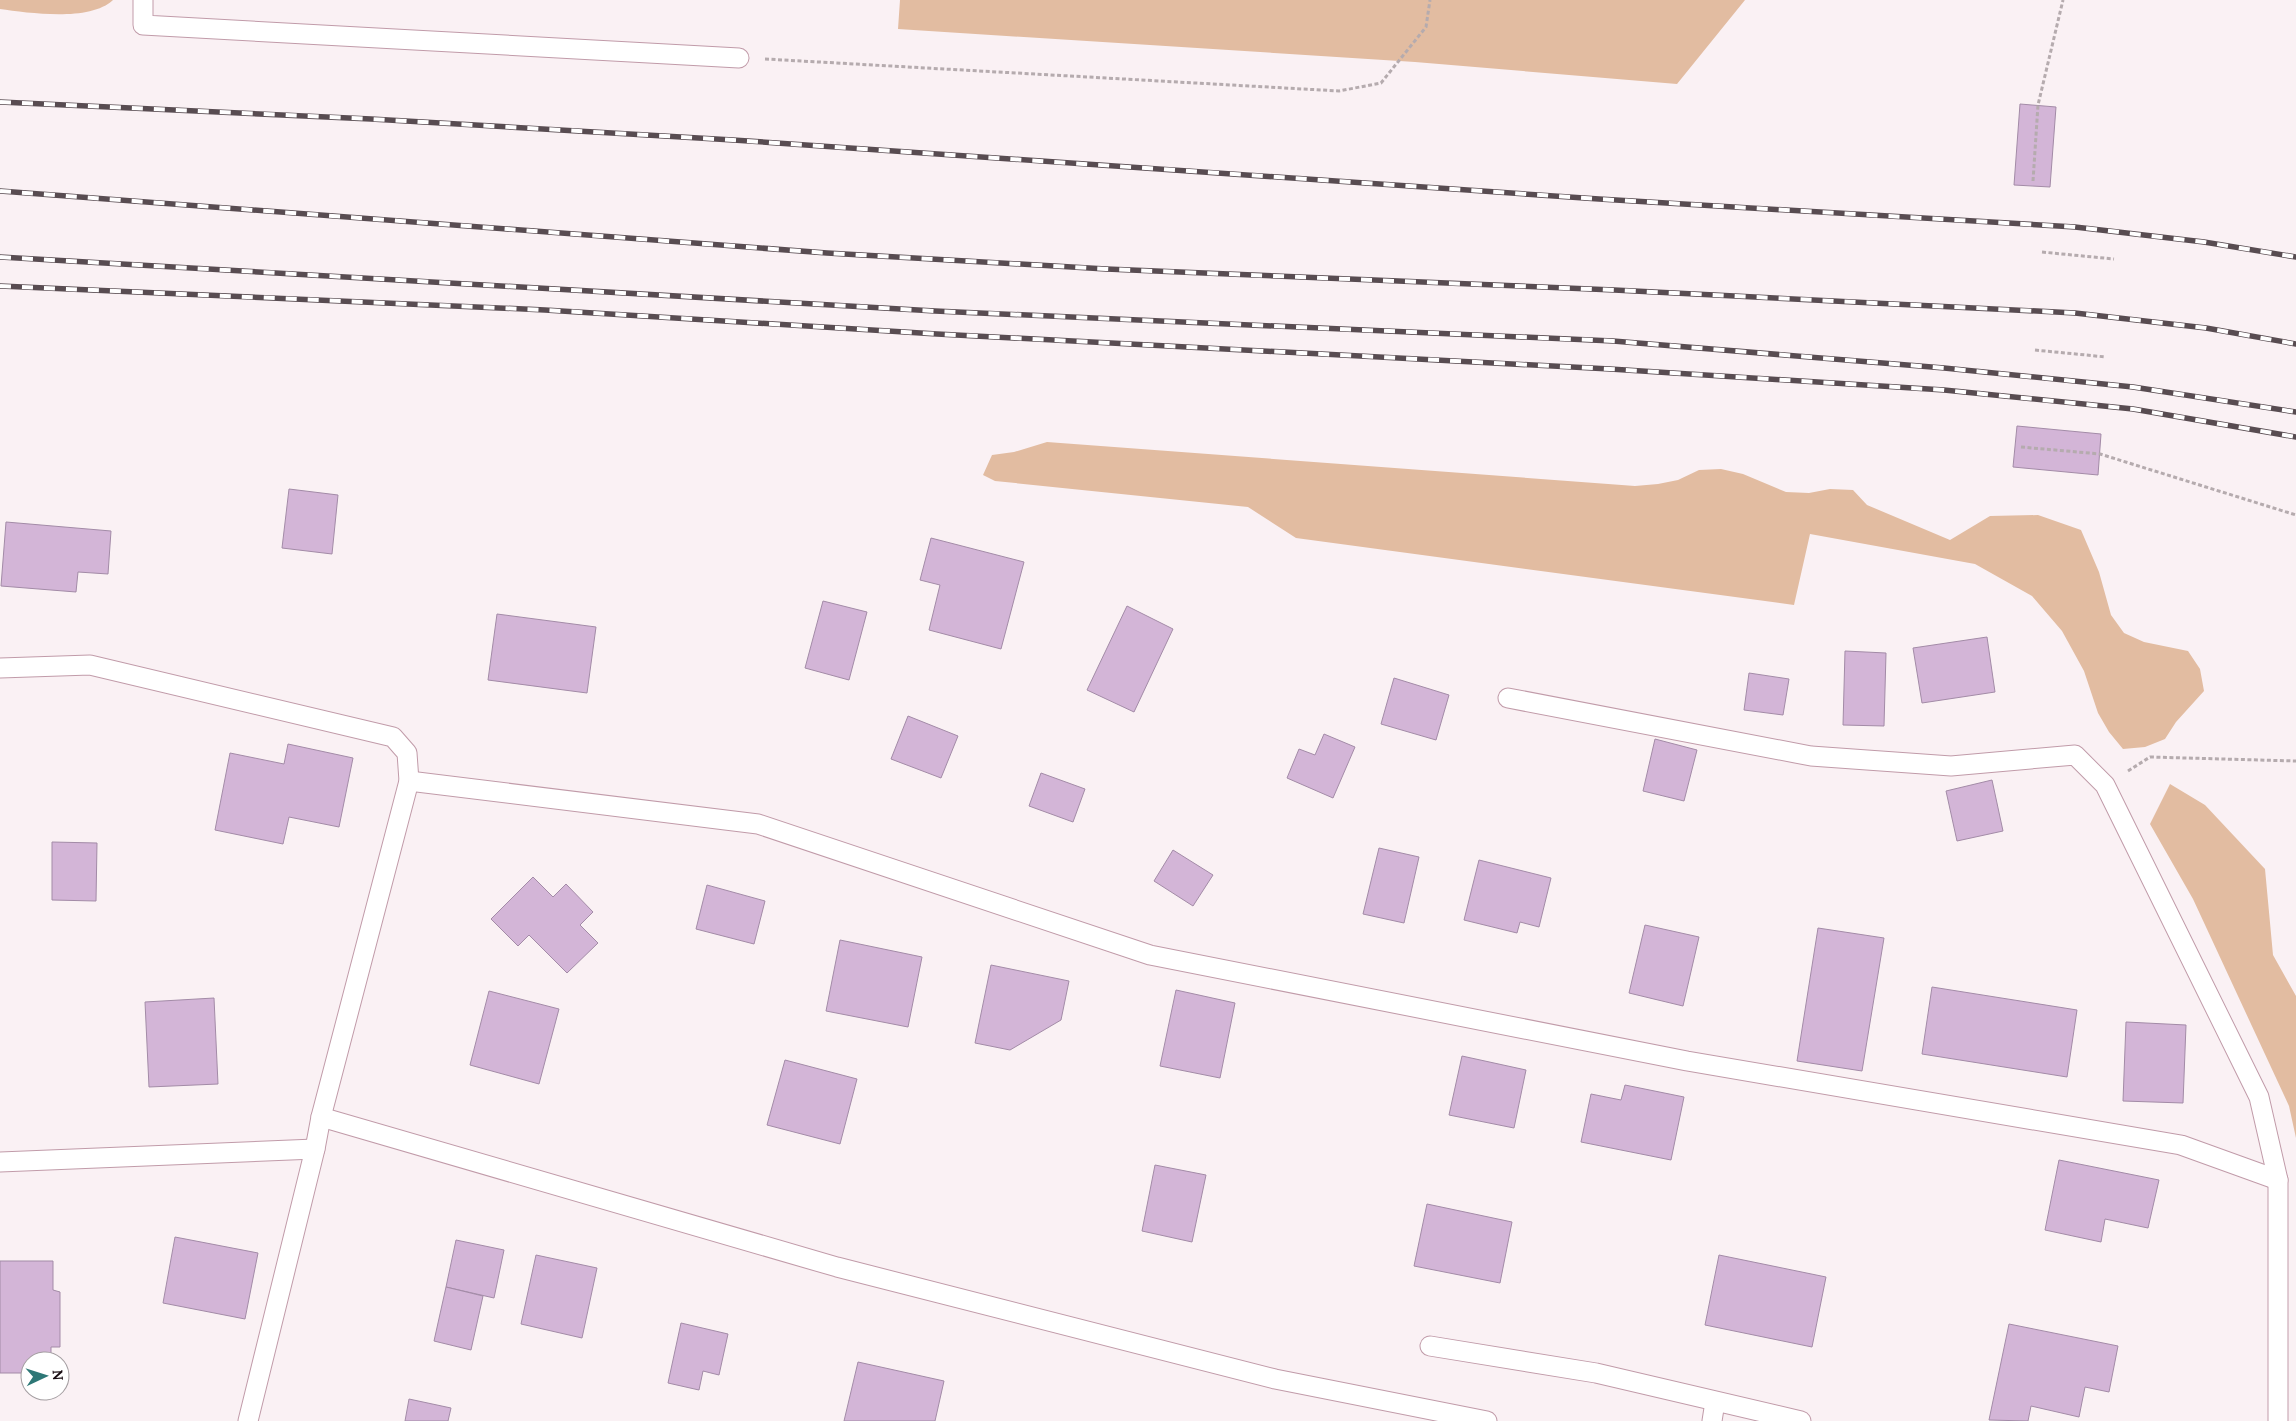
<svg xmlns="http://www.w3.org/2000/svg" width="2296" height="1421" font-family="Lora,serif">
<style>
.forest{fill:#e2bca1}
.building{fill:#d3b5d7;stroke:#a38ba7}
.lines{fill:none;stroke-linecap:round;stroke-linejoin:round}
.service-casing{stroke:#c19ba9;stroke-width:21}
.path{stroke:#b5abae;stroke-width:3;stroke-dasharray:4 2.5;stroke-linecap:butt}
.service{stroke:#fff;stroke-width:19}
.rail-casing{stroke:#584c51;stroke-width:5.5}
.rail{stroke:#fff;stroke-width:4;stroke-dasharray:11;stroke-linecap:butt}
</style>
<rect width="100%" height="100%" fill="#faf1f4"/>
<g class="forest">
<path d="M0 0H113C90 22 29 13 0 9Z"/>
<path d="M900 0H1745L1677 84 1415 62 898 29Z"/>
<path d="M1047 442 1635 486 1658 484 1678 480 1699 470 1721 469 1743 474 1786 492 1809 493 1830 489 1853 490 1867 505 1950 540 1990 516 2038 515 2081 530 2099 572 2111 615 2124 633 2144 642 2188 651 2200 669 2204 691 2176 722 2165 739 2145 747 2123 749 2109 732 2098 713 2084 671 2062 631 2032 596 1975 564 1810 534 1794 605 1296 538 1248 507 995 481 983 475 992 455 1014 452Z"/>
<path d="M2170 784 2205 805 2265 869 2273 955 2296 996V1138L2289 1106 2193 899 2150 824Z"/>
</g>
<g class="building">
<path d="M2020 104 2056 107 2050 187 2014 185Z"/>
<path d="M2017 426 2101 434 2098 475 2013 467Z"/>
<path d="M289 489 338 495 332 554 282 548Z"/>
<path d="M6 522 111 531 108 574 78 572 76 592 1 586Z"/>
<path d="M931 538 1024 562 1001 649 929 630 940 585 920 580Z"/>
<path d="M823 601 867 612 849 680 805 668Z"/>
<path d="M1127 606 1173 629 1134 712 1087 690Z"/>
<path d="M497 614 596 627 587 693 488 680Z"/>
<path d="M1987 637 1995 692 1922 703 1913 648Z"/>
<path d="M1845 651 1886 653 1884 726 1843 725Z"/>
<path d="M1749 673 1789 679 1783 715 1744 710Z"/>
<path d="M1394 678 1449 695 1436 740 1381 724Z"/>
<path d="M908 716 958 736 941 778 891 759Z"/>
<path d="M1324 734 1355 747 1333 798 1287 778 1299 749 1315 755Z"/>
<path d="M1655 739 1697 750 1684 801 1643 791Z"/>
<path d="M288 744 353 758 339 827 289 817 283 844 215 830 230 753 284 764Z"/>
<path d="M1041 773 1085 789 1073 822 1029 806Z"/>
<path d="M1992 780 2003 831 1957 841 1946 791Z"/>
<path d="M52 842 97 843 96 901 52 900Z"/>
<path d="M1379 848 1419 857 1404 923 1363 914Z"/>
<path d="M1173 850 1213 875 1193 906 1154 881Z"/>
<path d="M1479 860 1551 878 1539 927 1520 922 1517 933 1464 920Z"/>
<path d="M533 877 553 897 566 884 593 912 580 925 598 943 567 973 529 935 518 946 491 919Z"/>
<path d="M707 885 765 901 754 944 696 929Z"/>
<path d="M1645 925 1699 937 1683 1006 1629 993Z"/>
<path d="M1818 928 1884 938 1862 1071 1797 1061Z"/>
<path d="M840 940 922 957 908 1027 826 1011Z"/>
<path d="M991 965 1069 981 1061 1020 1010 1050 975 1043Z"/>
<path d="M1932 987 2077 1010 2067 1077 1922 1054Z"/>
<path d="M1176 990 1235 1003 1220 1078 1160 1066Z"/>
<path d="M489 991 559 1009 539 1084 470 1065Z"/>
<path d="M214 998 218 1084 149 1087 145 1002Z"/>
<path d="M2126 1022 2186 1025 2183 1103 2123 1101Z"/>
<path d="M1462 1056 1526 1070 1514 1128 1449 1115Z"/>
<path d="M785 1060 857 1079 840 1144 767 1125Z"/>
<path d="M1625 1085 1684 1097 1671 1160 1581 1142 1591 1094 1621 1100Z"/>
<path d="M2059 1160 2159 1180 2148 1228 2105 1219 2101 1242 2045 1230Z"/>
<path d="M1155 1165 1206 1175 1192 1242 1142 1231Z"/>
<path d="M1427 1204 1512 1222 1500 1283 1414 1266Z"/>
<path d="M175 1237 258 1253 245 1319 163 1303Z"/>
<path d="M456 1240 504 1250 494 1298 446 1287Z"/>
<path d="M536 1255 597 1268 582 1338 521 1324Z"/>
<path d="M1719 1255 1826 1277 1812 1347 1705 1325Z"/>
<path d="M0 1261H53V1290L60 1292V1347H51V1361H30V1373H0Z"/>
<path d="M446 1287 483 1296 471 1350 434 1341Z"/>
<path d="M681 1323 728 1334 719 1375 703 1371 699 1390 668 1383Z"/>
<path d="M2009 1324 2118 1346 2109 1392 2085 1387 2079 1417 2031 1406 2028 1421 1989 1420Z"/>
<path d="M858 1362 944 1381 935 1421H844Z"/>
<path d="M409 1399 451 1408 448 1421H405Z"/>
</g>
<g class="lines">
<g class="service-casing">
<g id="service">
<path d="M143 0V25L739 58"/>
<path d="M0 668 90 665 393 737 407 753 409 781 321 1117 315 1149 248 1421"/>
<path d="M1508 698 1811 756 1951 766 2075 755 2105 785 2259 1097 2278 1180V1421"/>
<path d="M409 781 758 824 1150 955 1687 1061 2181 1145 2278 1180"/>
<path d="M321 1117 837 1267 1275 1379 1487 1421"/>
<path d="M0 1162 315 1149"/>
<path d="M1430 1346 1596 1373 1801 1421"/>
<path d="M1712 1421 1715 1402"/>
</g>
</g>
<g class="path">
<path d="M765 59 1339 91 1381 83 1426 27 1430 0"/>
<path d="M2033 181 2038 105 2063 0"/>
<path d="M2042 252 2114 259"/>
<path d="M2035 350 2106 357"/>
<path d="M2021 447 2100 454 2296 515"/>
<path d="M2128 771 2150 757 2296 761"/>
</g>
<use href="#service" class="service"/>
<g class="rail-casing">
<g id="rail">
<path d="M0 102 371 119 733 140 1599 199 2075 227 2204 242 2296 257"/>
<path d="M0 191 827 253 1106 269 1614 290 2075 313 2206 328 2296 344"/>
<path d="M0 257 935 311 1613 341 1944 368 2133 387 2296 412"/>
<path d="M0 286 545 310 937 334 1610 369 1944 390 2133 409 2296 437"/>
</g>
</g>
<use href="#rail" class="rail"/>
</g>
<g transform="translate(45 1376) rotate(86)"><circle r="24" fill="#ffffff" stroke="#a39da0"/>
<path d="M0-4L9 19L0 12L-9 19Z" fill="#2d7776"/>
<text y="-8" font-size="14" font-weight="bold" text-anchor="middle" fill="#180b11">N</text>
</g>
</svg>
